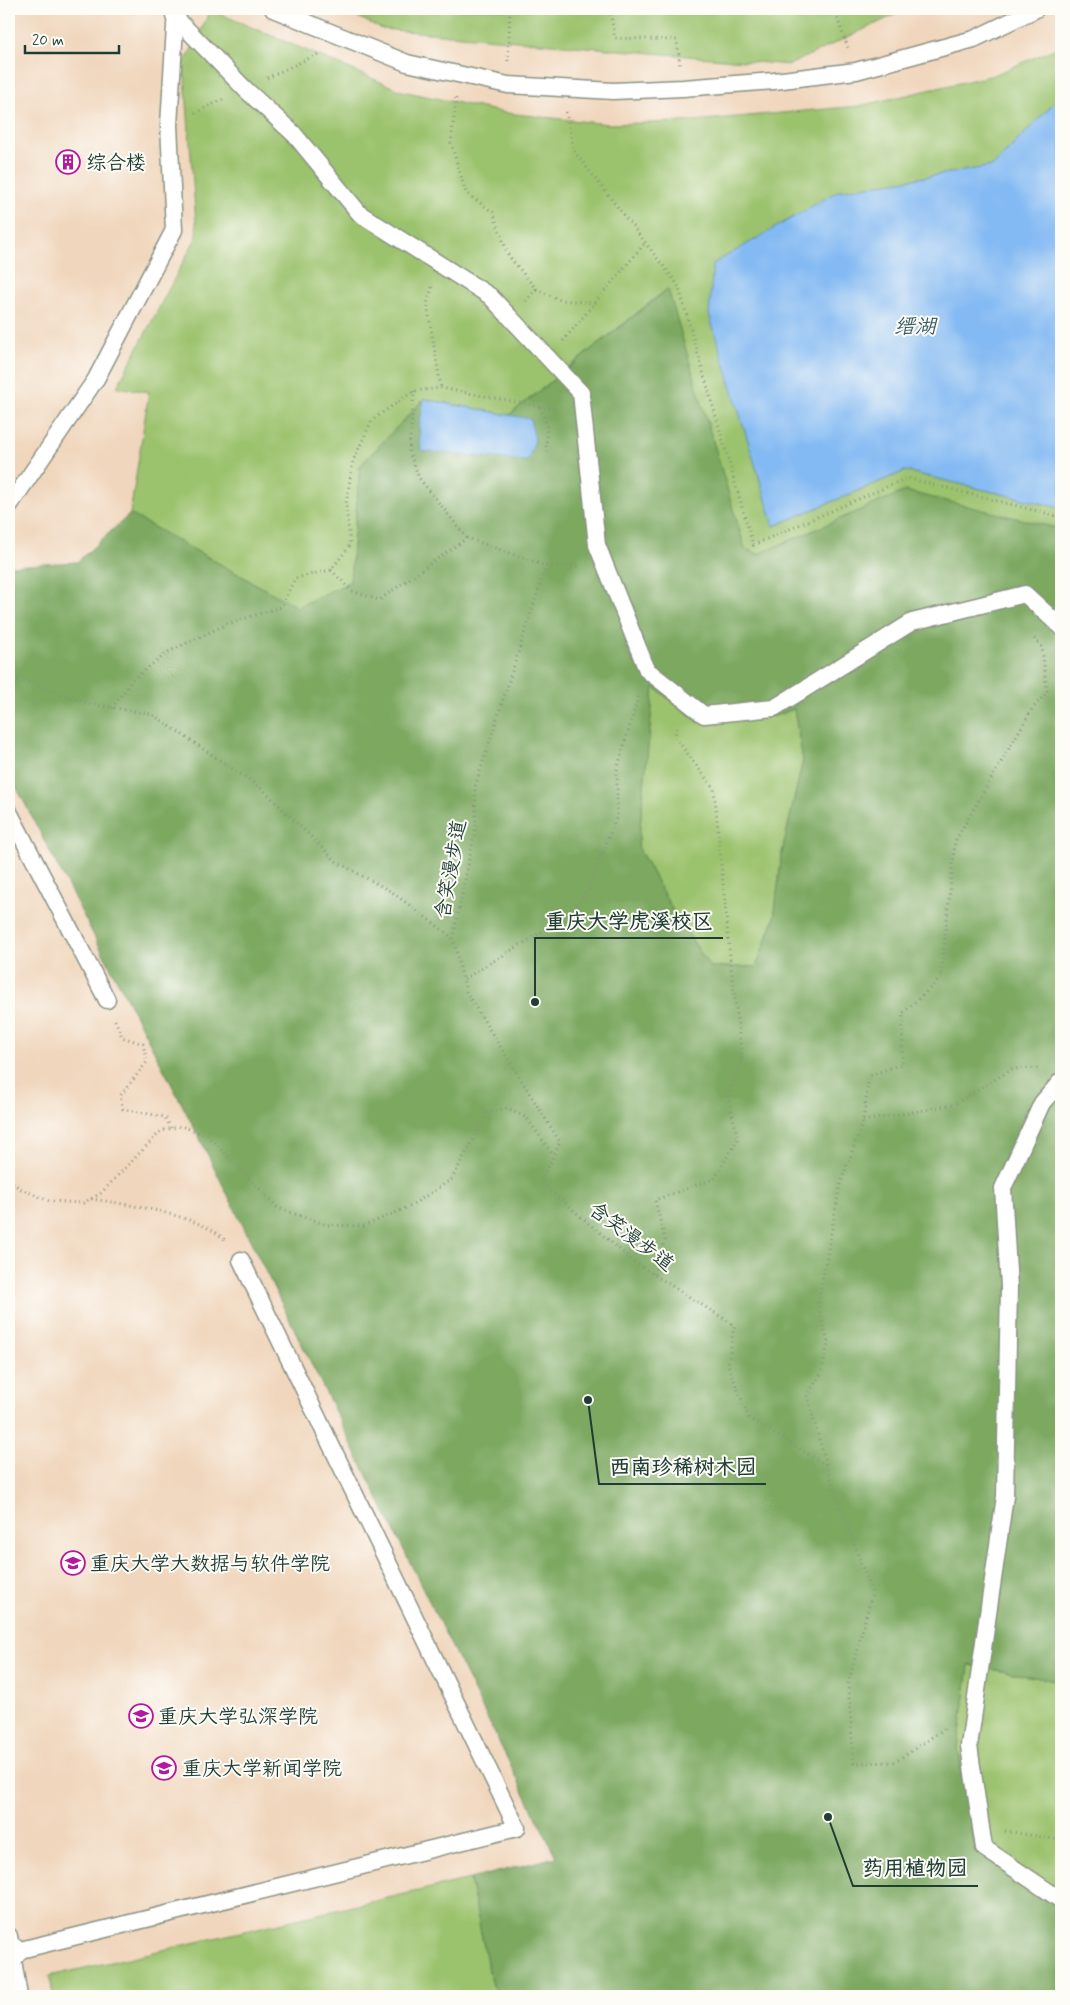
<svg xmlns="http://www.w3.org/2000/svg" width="1070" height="2005" font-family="Mynerve,'LXGW WenKai TC',sans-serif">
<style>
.built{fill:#f0d6bc}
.green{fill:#9bc26d;stroke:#5d8050}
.forest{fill:#7ca860;stroke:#4e724a;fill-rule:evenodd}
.water{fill:#84baf3;stroke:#527c94}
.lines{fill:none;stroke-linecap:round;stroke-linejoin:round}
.lane-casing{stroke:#8b9284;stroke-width:19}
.street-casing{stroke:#8b9284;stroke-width:30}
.path{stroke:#8b9284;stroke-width:3;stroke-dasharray:1 4;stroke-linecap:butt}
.lane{stroke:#fff;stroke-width:16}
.street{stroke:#fff;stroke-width:28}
.labels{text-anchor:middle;stroke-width:4;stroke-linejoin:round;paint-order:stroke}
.poi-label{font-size:20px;fill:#1f3d34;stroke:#fdfcf7;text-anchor:start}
.street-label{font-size:20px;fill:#1f3d34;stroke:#fdfcf7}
.water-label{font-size:21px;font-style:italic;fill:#385c64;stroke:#fdfcf7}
.leader{fill:none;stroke:#1f3d34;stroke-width:2}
.callout-dot{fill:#1f3d34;stroke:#fdfcf7;stroke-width:2}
.callout-label{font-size:21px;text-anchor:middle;font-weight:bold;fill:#1f3d34;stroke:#fdfcf7;stroke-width:4;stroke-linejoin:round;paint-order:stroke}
</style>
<rect width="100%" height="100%" fill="#fdfcf7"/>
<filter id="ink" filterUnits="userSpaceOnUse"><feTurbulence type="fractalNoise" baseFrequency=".02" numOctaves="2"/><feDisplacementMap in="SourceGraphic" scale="10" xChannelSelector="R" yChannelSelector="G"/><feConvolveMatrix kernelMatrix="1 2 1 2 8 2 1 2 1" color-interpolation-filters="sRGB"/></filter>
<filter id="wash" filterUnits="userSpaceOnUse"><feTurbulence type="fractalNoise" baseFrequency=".0096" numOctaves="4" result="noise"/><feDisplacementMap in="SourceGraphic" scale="20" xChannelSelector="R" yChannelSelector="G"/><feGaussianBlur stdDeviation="1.12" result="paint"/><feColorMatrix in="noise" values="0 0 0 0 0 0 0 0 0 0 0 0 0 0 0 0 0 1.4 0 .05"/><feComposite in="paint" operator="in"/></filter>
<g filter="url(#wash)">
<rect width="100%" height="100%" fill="#f7e8d3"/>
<rect class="built" x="9" y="9" width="1052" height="1987"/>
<g class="green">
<path d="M342 9H907L789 65 382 29Z"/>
<path d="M211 10 402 91 506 113 608 124 682 122 859 106 994 75 1061 46V96L993 166 838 191 774 526 905 471 1061 508V529L905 492 758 554 745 549 667 289 509 415 424 399 360 466 350 582 297 607 130 514 149 392 117 387 197 236 184 64Z"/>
<path d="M654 686 775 716 794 709 803 760 782 853 774 919 756 967H710L673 911 638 847Z"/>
<path d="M969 1665 1061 1682V1909L975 1849 958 1748Z"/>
<path d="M470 1879 492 1986 501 1996H53L50 1976Z"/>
</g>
<path class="forest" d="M668 289 745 549 758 554 905 491 1061 529V1682L969 1665 958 1748 975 1849 1061 1909V1996H501L492 1986 470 1879 556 1857 200 1139 9 773V566L77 562 130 514 297 607 350 582 360 466 424 399 509 415ZM654 687 699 722 775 716 794 709 803 760 782 853 774 919 756 967H710L673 911 638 847Z"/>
<g class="water">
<path d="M1061 96V508L905 471 774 526 709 314 713 264 838 191 993 166Z"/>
<path d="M424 399 530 419 535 440 528 461 421 451 419 427Z"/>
</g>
</g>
<g filter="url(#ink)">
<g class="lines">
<g class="lane-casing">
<g id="lane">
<path d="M273 9 407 63 508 85 613 91 683 88 774 81 856 71 974 39 1036 9"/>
<path d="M174 16 245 89 294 134 360 214 490 296 581 393 597 545 647 670 704 715 774 708 912 622 1025 594 1061 627"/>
<path d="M9 506 96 379 174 230 169 125 176 10"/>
<path d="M9 812 107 1000"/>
<path d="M1061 1081 1042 1103 1003 1188 1009 1287 1005 1496 969 1746 984 1848 1061 1900"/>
<path d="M9 1936 19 1996"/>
<path d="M12 1952 517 1828 241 1260"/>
</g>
</g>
<g class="street-casing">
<path id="street" d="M9 1953 12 1952"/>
</g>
<g class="path">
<path d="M610 9 615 38 677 40 680 65"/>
<path d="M834 9 848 48"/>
<path d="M508 61 510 9"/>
<path d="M267 78 318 54"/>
<path d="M456 98 451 143 466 193 493 212 508 255 536 289 526 301"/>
<path d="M566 112 574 151 678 285 753 545 907 478 1061 517"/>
<path d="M195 113 223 99"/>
<path d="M432 287 427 304 441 388"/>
<path d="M536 289 560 300 595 303"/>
<path d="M563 341 645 243"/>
<path d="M414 391 409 451 419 478 467 538 546 566H579"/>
<path d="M540 407 547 426 546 453"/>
<path d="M546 566 475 787 476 826 453 938 466 992 560 1142 541 1183 637 1264 734 1325 728 1365 749 1418 826 1465 872 1594 848 1684 854 1763 895 1762 947 1727"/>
<path d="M331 570 352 591 379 600 467 538"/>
<path d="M9 676 90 704 152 714 262 789 337 862 392 892 453 938"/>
<path d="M112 708 133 679 170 651 227 624 281 607 295 578 331 570 350 545 346 504 353 461 372 420 414 391 441 388 558 410"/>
<path d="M464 979 568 916 589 888 617 816V770L639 694"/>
<path d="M115 1020 122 1037 143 1044 147 1062 120 1096 123 1109 165 1117 171 1128"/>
<path d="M863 1121 953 1105 1012 1069 1041 1068"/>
<path d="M9 1179 19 1188 49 1201 83 1203 101 1193 161 1131 181 1126 207 1135 278 1208 327 1225 364 1226 411 1206 452 1179 487 1113 507 1108 527 1118 553 1155"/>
<path d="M91 1199C126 1204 202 1215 226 1241"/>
<path d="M654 1274 665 1240 655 1200 714 1179 738 1139 728 1095 742 1060 731 967 714 789 675 737 677 724"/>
<path d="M826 1464 807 1395 821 1374 828 1343 818 1304 840 1185 863 1121 869 1076 902 1064 903 1013 941 978 955 841 1032 709 1047 692 1042 647 1034 638"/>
<path d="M1005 1831 1061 1840"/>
</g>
<use href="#lane" class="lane"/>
<use href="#street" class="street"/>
</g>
</g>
<defs>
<g id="building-ring" transform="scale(1.25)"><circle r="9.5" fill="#fdfcf7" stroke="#b5179e" stroke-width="1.5"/><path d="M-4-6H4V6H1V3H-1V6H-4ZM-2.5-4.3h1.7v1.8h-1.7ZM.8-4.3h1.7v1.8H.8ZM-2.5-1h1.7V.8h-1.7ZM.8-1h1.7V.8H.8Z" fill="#b5179e"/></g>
<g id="university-ring" transform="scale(1.25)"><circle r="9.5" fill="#fdfcf7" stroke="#b5179e" stroke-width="1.5"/><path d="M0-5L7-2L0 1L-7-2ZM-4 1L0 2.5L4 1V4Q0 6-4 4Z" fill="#b5179e"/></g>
</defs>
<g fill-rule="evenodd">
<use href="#building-ring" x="68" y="162"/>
<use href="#university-ring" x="73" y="1563"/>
<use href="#university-ring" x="141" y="1716"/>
<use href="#university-ring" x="164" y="1768"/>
</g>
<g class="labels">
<g class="poi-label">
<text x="86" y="169">综合楼</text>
<text x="90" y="1570">重庆大学大数据与软件学院</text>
<text x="158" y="1723">重庆大学弘深学院</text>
<text x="182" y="1775">重庆大学新闻学院</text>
</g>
<g class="street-label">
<text transform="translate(450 869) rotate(-80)" y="7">含笑漫步道</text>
<text transform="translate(632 1236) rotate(37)" y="7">含笑漫步道</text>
</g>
<g class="water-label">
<text x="915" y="333">缙湖</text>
</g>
</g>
<path class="leader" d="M535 1002L535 938H723M588 1400L599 1484H766M828 1817L853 1886H978"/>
<g class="callout-dot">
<circle cx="535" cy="1002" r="5"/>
<circle cx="588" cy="1400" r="5"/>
<circle cx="828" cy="1817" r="5"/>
</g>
<g class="callout-label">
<text x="629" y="928">重庆大学虎溪校区</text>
<text x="683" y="1474">西南珍稀树木园</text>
<text x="915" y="1875">药用植物园</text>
</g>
<rect width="1070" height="2005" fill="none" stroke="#fdfcf7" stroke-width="30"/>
<path d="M25 45v8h94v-8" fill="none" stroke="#1f3d34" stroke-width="2.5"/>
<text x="32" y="45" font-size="15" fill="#1f3d34" stroke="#fdfcf7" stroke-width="4" paint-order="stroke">20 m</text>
</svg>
